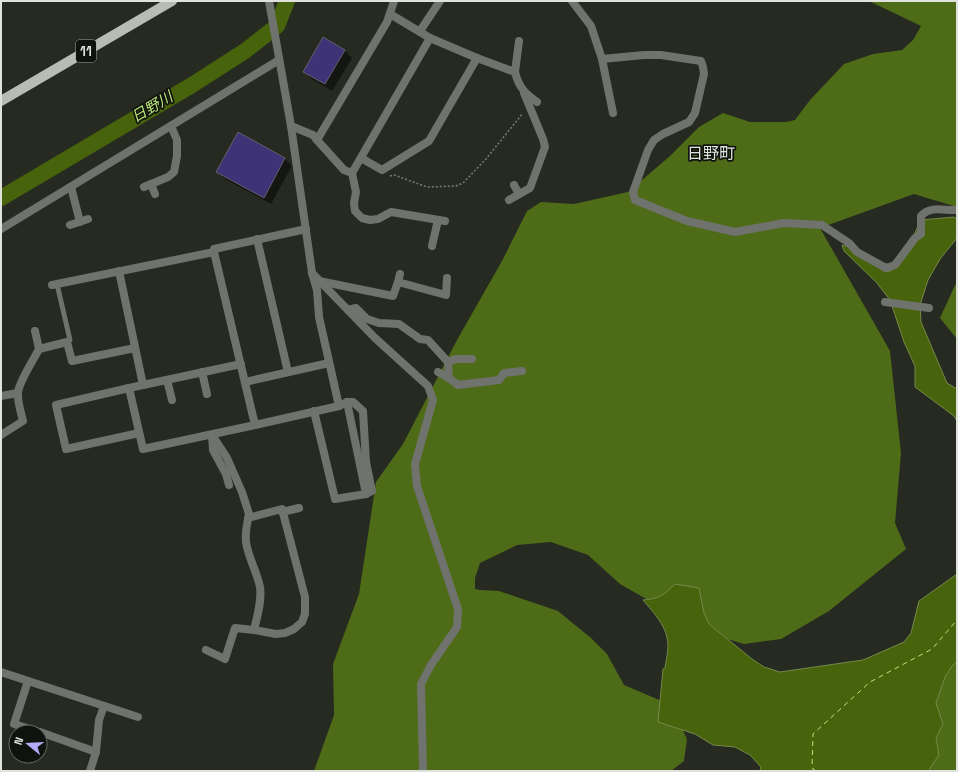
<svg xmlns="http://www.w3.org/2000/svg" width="958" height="772" font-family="'Space Grotesk','Noto Sans JP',sans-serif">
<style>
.forest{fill:#4e6b18}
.water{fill:#47630c;stroke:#75894b}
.shadow{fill:#0007}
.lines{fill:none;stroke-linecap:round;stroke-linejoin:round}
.river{stroke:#47630c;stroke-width:16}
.ferry{stroke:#bae57a;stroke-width:1;stroke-dasharray:5 4;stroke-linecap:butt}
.building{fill:#3f3378;stroke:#61616b}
.path{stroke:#7a7d75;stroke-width:1.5;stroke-dasharray:2 2;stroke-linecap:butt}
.lane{stroke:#70726d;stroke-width:5}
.street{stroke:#70726d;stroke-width:8}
.primary{stroke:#b8bcb3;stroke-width:10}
.labels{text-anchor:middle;stroke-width:3.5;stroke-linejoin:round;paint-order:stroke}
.shield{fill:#10120e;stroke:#a2a49f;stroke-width:1}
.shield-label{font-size:13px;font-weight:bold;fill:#e0e3dd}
.water-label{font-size:15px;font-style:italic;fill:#bae57a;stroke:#10120e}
.quarter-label{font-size:16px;fill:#e0e3dd;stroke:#10120e}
</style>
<rect width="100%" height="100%" fill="#262a21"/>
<g class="forest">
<path d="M869 1H957V207L914 194 820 228 890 351 901 453 895 523 906 549 829 611 781 639 744 644 704 632 620 584 588 555 551 542 517 545 480 563 475 578V589L480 590 499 591 558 611 591 638 607 654 624 685 671 705 687 739 684 761 671 771H314L334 715 333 664 359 594 376 482 403 444 457 340 502 261 527 211 541 202 574 204 628 192 670 156 699 127 723 113 750 122H786L795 120 810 100 844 64 873 54 902 50 913 40 921 26Z"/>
<path d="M957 281V339L940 318Z"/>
<path d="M957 659V771H910L866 712Z"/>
</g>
<g class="water">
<path d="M954 217 957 219V238L940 259 928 280 920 305 921 322 947 383 957 389V421L954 416 915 387V366L904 342 890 300 876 282 844 251 842 245 853 248 884 271H891L902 260 921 220Z"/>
<path d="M957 574V662L952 666 945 677 936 703 943 724 936 738 939 755 930 768V771H760L761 767 750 755 735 747 713 745 695 734 658 722 663 669 665 668C666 661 668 653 668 646 668 627 654 613 643 600 659 599 664 595 675 584L699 588 704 613 709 624 752 659 764 667 780 672 863 660 904 642 911 633 919 601Z"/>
</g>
<g class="shadow">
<path d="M344 50 352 58 332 91 312 79 304 72Z"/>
<path d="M238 133 285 159 292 166 271 204 225 179 217 172Z"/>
</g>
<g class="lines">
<path class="river" d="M1 198 192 85 245 51 277 26 287 1"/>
<path class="ferry" d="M816 771 812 768 813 734 870 682 932 649 957 620"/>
</g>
<g class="building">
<path d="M323 37 345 50 325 84 303 72Z"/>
<path d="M238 132 285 158 264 198 216 172Z"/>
</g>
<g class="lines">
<path class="path" d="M390 176 394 175 427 187 456 186 463 183 486 159 523 113"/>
<path class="lane" d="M57 284 70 340 67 342"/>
<g class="street">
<path d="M269 1 291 126 312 273 317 290 319 317 339 406"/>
<path d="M572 1 591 26 602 59 613 113"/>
<path d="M420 31 440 1"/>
<path d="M430 38 477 58 515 72 519 41"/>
<path d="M602 59 644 55H661L701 61 703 67 704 74 695 113 689 122 663 134 654 140 648 150 633 192 635 200 687 221 735 232 784 223 822 225 849 243 857 252 886 268 895 265 915 238 921 234V216C931 205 945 211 957 210"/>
<path d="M515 72C519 88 525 93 537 102"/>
<path d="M291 126 313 135 317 140 387 22 394 1"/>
<path d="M317 140 344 170 352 173 356 192 354 203 355 211 362 218 370 220 378 219 391 212 445 221"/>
<path d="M361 158 382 170 429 141 477 58"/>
<path d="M352 173 430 38 390 14"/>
<path d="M151 184 155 194"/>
<path d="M514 185 519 194"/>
<path d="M71 187 80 222"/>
<path d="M144 187 168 177 174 172 177 156V140L171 126"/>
<path d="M509 200 530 188 545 147 543 139 524 93"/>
<path d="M70 225 88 219"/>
<path d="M1 229 279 60"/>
<path d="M257 239 288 372"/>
<path d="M432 246 438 220"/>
<path d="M214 252 255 425 143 449 129 388 241 364"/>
<path d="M119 271 143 385"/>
<path d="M312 273 375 338 428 386 433 400 415 464 417 486 458 609 457 627 431 665 421 684 423 771"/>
<path d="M400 274 398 282 446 295 447 278"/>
<path d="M319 281 393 296 398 282"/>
<path d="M52 285 214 252V249L306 229"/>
<path d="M885 302 929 308"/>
<path d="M348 310 356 308 367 319 379 323 399 324 420 339 428 340 448 362 456 359H472"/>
<path d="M35 331 39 349 67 342 72 361 135 348"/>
<path d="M448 362 449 378 458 385 499 380 504 373 522 371"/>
<path d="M202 372 207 394"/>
<path d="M438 372 449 378"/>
<path d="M167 380 172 400"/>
<path d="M245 382 329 363"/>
<path d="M129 388 56 405 66 449 139 433"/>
<path d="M1 396 18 393"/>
<path d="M347 402H353L363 411 366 462 372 491 366 494"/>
<path d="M255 425 339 406 347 402 366 494 335 499 314 411"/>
<path d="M1 435 23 421C21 412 17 401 18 392 20 380 33 361 39 349"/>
<path d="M212 435 227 458 242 492 249 514C247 523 245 533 246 542 248 557 257 572 260 587 262 601 257 617 254 630L276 634 285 633 294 629 302 622 305 614V597L282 509 248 518"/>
<path d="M212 435 213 450 226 474 229 485"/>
<path d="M282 512 299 508"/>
<path d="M206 650 225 659 235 628 254 630"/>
<path d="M1 672 138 717"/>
<path d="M28 681 14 724 39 732"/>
<path d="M40 732 96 752 90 771"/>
<path d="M96 752 99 720 104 706"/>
</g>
<path class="primary" d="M1 101 172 1"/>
</g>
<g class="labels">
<rect class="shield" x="76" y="40" width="20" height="22" rx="3"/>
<g class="shield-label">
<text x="86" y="56">11</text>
</g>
<g class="water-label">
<text transform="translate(152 107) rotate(-31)" y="5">日野川</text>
</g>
<g class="quarter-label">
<text x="711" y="159">日野町</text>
</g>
</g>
<rect width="958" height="772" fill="none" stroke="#e0e3dd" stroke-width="4"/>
<g transform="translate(28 744) rotate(288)"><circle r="19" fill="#10120e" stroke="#636661"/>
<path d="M0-3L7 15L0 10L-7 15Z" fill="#b3adf9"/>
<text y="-6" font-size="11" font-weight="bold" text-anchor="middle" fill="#e0e3dd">N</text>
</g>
</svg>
